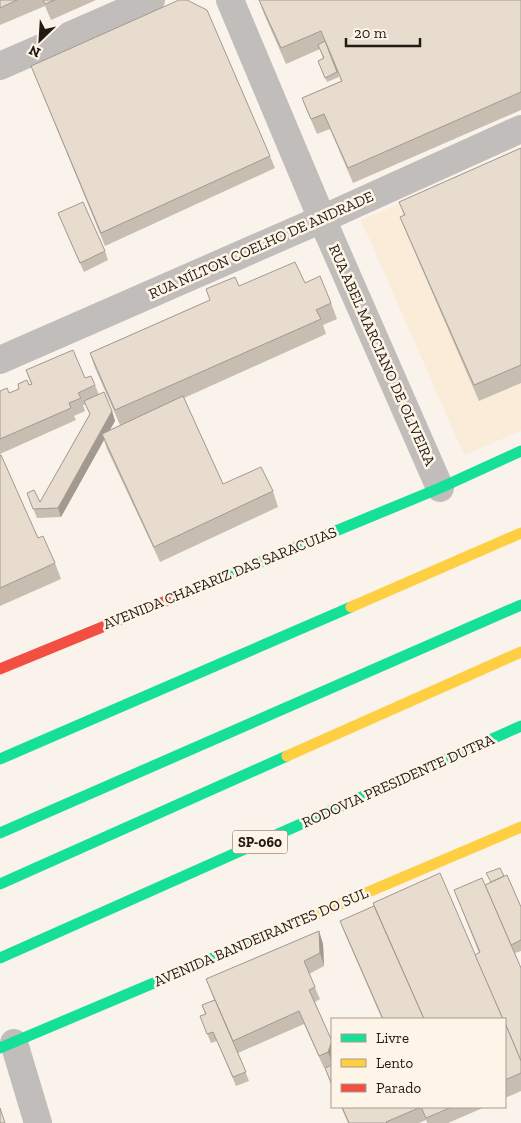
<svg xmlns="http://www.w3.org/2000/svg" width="521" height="1123" font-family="'Zilla Slab',serif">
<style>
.built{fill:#fbecda}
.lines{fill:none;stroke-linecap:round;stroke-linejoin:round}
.street{stroke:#c1bdba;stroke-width:28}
.fast{stroke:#16e098;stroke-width:11}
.slow{stroke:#ffcf43;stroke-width:11}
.jam{stroke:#f24e42;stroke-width:11}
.wall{fill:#c7bdb1}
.shaded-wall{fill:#a29a90}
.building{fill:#e7dcce;stroke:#a29a90}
.labels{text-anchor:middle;stroke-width:5;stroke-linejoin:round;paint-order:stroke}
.shield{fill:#fef4e7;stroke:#635c53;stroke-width:1}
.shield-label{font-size:14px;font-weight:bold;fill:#211b13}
.street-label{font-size:15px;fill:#211b13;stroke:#fef4e7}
</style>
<rect width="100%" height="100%" fill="#f9f3ec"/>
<path class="built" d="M521 151V431L464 455 361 220Z"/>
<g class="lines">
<g class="street">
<path d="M230 0 322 219 440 488"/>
<path d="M0 66 151 0"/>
<path d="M0 360 322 219 521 129"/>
<path d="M14 1043 38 1123"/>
</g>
<g class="fast">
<path d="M183 594 440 488 521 451"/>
<path d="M0 759 351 607"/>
<path d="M0 833 521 605"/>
<path d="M0 884 287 756"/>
<path d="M0 958 521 726"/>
<path d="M0 1048 293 924"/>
</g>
<g class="slow">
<path d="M351 607 521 533"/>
<path d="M287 756 521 652"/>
<path d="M293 924 521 827"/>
</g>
<path class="jam" d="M0 669 183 594"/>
</g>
<g class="wall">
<path d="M0 0H96L51 20 45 6 0 25Z"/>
<path d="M259 0H521V110L353 183 330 129 317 134 308 113 302 98 341 81 338 72 339 77 327 82 318 61 323 58 320 49 286 64 264 14Z"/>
<path d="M31 66 270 156 275 168 105 246Z"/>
<path d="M521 148V383L479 401 406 232 400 217 404 215 399 202Z"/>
<path d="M58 213 105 251 108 260 84 272Z"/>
<path d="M305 283 331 303 337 319 323 325 326 334 184 398 223 484 273 491 278 507 160 562 107 449 104 440 61 517 37 518 27 493 40 502 90 414 86 404 83 405 85 411 74 416 76 420 0 454V391L9 393 31 384 26 370 85 378 95 385 99 395 112 411 115 421 110 430 120 425 95 368 90 353 210 300 239 286Z"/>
<path d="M0 455 38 538 55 563 61 579 0 606Z"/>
<path d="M504 876 521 907V951L515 953 521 968V1091L505 1098V1019H382L345 934 340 921 475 955 479 953 454 890 485 885Z"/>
<path d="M319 931 323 944 324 966 309 974 320 999 315 1002 332 1043V1087L325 1068H324L304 1024 238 1053 249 1081 236 1086 217 1041 211 1043 200 1016 205 1014 202 1005 214 1000 206 979Z"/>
<path d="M341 1107H485L448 1123H427L426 1120 419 1123H348Z"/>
</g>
<g class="shaded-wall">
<path d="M112 411 115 421 104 440 102 434 104 440 61 517 58 508Z"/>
<path d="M319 931 323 944 324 966 320 953Z"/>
<path d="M332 1041V1062L328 1052Z"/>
</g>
<g class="building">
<path d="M0 0H17L0 8Z"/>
<path d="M43 0H55L45 4Z"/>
<path d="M179 0H187L207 10 270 156 101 233 31 66Z"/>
<path d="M259 0H521V92L348 168 324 114 311 119 302 98 342 81 321 31 281 48Z"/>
<path d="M325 41 337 72 325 78 318 61 324 58 318 45Z"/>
<path d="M521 148V365L474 385 400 217 405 215 399 202Z"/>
<path d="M83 202 105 251 80 263 58 213Z"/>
<path d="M295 262 305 283 320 276 331 303 316 310 321 319 115 410 90 353 210 300 206 289 235 277 239 286Z"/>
<path d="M73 350 85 378 91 376 95 385 78 393 81 398 69 403 71 408 0 439V391L7 388 9 393 19 389 18 384 27 380 29 385 32 384 26 370Z"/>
<path d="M104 392 112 411 58 508 33 509 27 493 34 490 40 502 90 414 84 401Z"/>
<path d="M183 396 223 484 261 467 273 491 154 547 102 434Z"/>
<path d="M0 455H1L38 538 43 536 55 563 0 588Z"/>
<path d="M500 868 504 876 491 882 486 873Z"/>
<path d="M440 873 503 1019H424L373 903Z"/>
<path d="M507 875 521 907V940L511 945 485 885Z"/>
<path d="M482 878 521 968V1061L505 1023V1019H503L475 955 480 952 454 890Z"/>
<path d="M374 906 424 1019H383L340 921Z"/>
<path d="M319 931 320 953 304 961 315 987 309 990 332 1041 328 1052 319 1056 299 1011 233 1041 206 979Z"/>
<path d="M215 1000 246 1072 233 1077 213 1032 207 1034 200 1016 206 1014 202 1005Z"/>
<path d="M505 1023 521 1061V1073L505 1080Z"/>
<path d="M332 1065V1085L325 1068Z"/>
<path d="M342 1107H452L426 1118 421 1107 386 1122 387 1123H349Z"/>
<path d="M0 1108 5 1123H0Z"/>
</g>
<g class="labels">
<rect class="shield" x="232.5" y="830.5" width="55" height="23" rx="4"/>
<g class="shield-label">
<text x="260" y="847">SP-060</text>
</g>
<g class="street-label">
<text transform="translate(261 245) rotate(-24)" y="5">RUA NÍLTON COELHO DE ANDRADE</text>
<text transform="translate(382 355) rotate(66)" y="5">RUA ABEL MARCIANO DE OLIVEIRA</text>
<text transform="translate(220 578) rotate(-22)" y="5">AVENIDA CHAFARIZ DAS SARACUIAS</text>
<text transform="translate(398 781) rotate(-24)" y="5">RODOVIA PRESIDENTE DUTRA</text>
<text transform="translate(261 937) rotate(-23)" y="5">AVENIDA BANDEIRANTES DO SUL</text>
</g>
</g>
<rect x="331" y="1018" width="175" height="90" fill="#fef4e7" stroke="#a69d92"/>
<rect x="341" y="1034" width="25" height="8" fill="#16e098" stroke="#a69d92"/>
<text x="376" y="1043" font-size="15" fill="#211b13">Livre</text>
<rect x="341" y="1059" width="25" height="8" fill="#ffcf43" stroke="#a69d92"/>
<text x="376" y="1068" font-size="15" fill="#211b13">Lento</text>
<rect x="341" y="1084" width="25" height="8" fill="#f24e42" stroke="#a69d92"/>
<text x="376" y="1093" font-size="15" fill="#211b13">Parado</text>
<g transform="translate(40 40) rotate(205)" stroke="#fef4e7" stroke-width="4" paint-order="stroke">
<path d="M0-4L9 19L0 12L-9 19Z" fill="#211b13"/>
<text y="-8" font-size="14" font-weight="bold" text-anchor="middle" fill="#211b13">N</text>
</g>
<path d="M346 38v8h74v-8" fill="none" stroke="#211b13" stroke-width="2.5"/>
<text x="354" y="38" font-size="15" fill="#211b13" stroke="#fef4e7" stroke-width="4" paint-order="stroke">20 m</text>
</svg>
